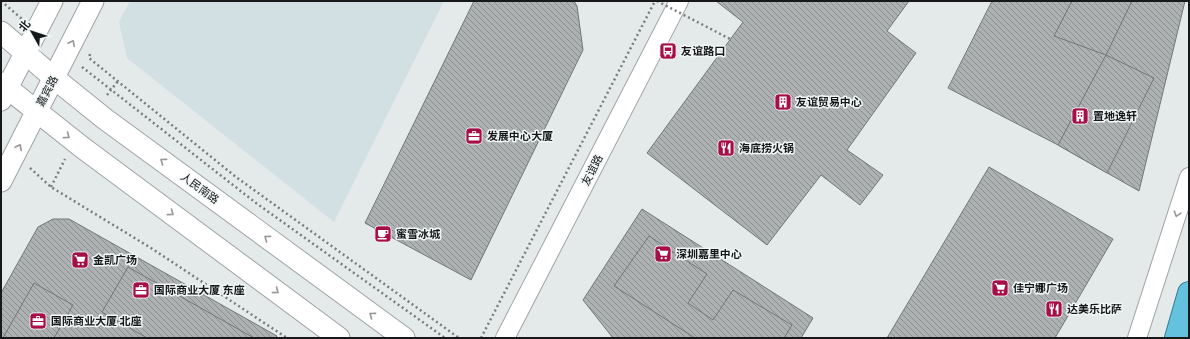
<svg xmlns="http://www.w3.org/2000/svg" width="1190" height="339" font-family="Ubuntu,'Noto Sans SC',sans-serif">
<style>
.built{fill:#d2dfe3}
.building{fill:url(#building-back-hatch);stroke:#737778}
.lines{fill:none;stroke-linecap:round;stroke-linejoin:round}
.tertiary-casing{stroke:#9fa3a4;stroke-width:20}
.secondary-casing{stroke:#9fa3a4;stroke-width:23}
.trunk-casing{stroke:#307c93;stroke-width:24}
.path{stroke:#7a7d7e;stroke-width:2.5;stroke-dasharray:2 3;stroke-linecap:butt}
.tertiary{stroke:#fff;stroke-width:18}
.secondary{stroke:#fff;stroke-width:21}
.trunk{stroke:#64c2de;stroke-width:22}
.path-bridge{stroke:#7a7d7e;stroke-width:2.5;stroke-dasharray:2 3;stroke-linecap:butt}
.oneway{stroke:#979798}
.labels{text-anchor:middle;stroke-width:3;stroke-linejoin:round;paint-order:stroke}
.poi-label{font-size:11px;font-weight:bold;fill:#171819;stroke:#f1f6f7;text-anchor:start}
.street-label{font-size:11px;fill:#171819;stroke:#f1f6f7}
</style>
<defs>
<pattern id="building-back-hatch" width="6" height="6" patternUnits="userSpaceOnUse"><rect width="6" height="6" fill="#adb1b2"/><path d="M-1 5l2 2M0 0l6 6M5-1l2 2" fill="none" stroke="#8c8f90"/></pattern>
</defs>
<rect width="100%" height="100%" fill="#e4e9ea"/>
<path class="built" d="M130 1H444L334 222 127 58 119 22Z"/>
<g class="building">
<path d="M474 1H574L577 6 583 50 471 280 365 223Z"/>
<path d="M716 1H909L887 31 916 53 847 150 883 175 860 205 821 175 767 245 647 153 743 22Z"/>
<path d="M992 1H1185L1139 191 1058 145 948 88Z"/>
<path d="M1072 1H1132L1106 55 1054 36Z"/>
<path d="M1106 55 1154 78 1107 173 1058 145Z"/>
<path d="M989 167 1113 239 1055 338H887Z"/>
<path d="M642 209 813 318 801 338H613L583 300Z"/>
<path d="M53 219H69L277 336 276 338H1V293L38 227Z"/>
<path d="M649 236 707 274 688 303 713 320 733 290 792 325 784 338H695L614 286Z"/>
<path d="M128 267 254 338H147L102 312Z"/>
<path d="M34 283 73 305 54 338H3Z"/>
</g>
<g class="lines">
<g class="tertiary-casing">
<g id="tertiary">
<path d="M505 338 679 1"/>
<path d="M1137 338 1189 177"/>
</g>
</g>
<g class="secondary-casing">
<g id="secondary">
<path d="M1 32 54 78 105 119 404 338"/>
<path d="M1 83 83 148 339 338"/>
<path d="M1 100 52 1"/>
<path d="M1 181 93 1"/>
</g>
</g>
<g class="trunk-casing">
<path id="trunk" d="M1176 338 1189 293"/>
</g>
<g class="path">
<path d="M1 1 22 19"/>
<path d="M90 54 89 58 236 177 459 338"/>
<path d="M82 67 256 203 445 338"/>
<path d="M107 95 118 81"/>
<path d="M30 168 51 187 151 248 287 338"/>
<path d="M51 187 65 159"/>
<path d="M481 338 655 1"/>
</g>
<use href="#tertiary" class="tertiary"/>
<use href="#secondary" class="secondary"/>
<use href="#trunk" class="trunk"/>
<path class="path-bridge" d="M657 1 730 39"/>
</g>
<defs><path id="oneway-chevron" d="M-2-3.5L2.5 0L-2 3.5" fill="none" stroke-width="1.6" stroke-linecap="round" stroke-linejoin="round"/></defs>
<g class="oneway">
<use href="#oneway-chevron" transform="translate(72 43) rotate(-63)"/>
<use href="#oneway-chevron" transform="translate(67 136) rotate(37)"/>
<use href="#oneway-chevron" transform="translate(19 147) rotate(-63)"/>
<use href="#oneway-chevron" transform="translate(163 161) rotate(-144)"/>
<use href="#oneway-chevron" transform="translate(171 213) rotate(37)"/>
<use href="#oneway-chevron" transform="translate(1177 214) rotate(108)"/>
<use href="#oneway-chevron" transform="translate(267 238) rotate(-144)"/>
<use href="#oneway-chevron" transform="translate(276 291) rotate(37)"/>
<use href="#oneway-chevron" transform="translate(372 315) rotate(-144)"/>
</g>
<defs>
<g id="bus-square" transform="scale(0.9)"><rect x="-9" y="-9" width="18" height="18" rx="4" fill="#a50e46" stroke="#f1f6f7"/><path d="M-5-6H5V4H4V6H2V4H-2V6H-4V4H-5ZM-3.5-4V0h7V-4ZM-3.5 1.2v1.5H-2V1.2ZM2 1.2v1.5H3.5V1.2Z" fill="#fff"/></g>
<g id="building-square" transform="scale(0.9)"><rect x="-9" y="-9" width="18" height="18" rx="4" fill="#a50e46" stroke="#f1f6f7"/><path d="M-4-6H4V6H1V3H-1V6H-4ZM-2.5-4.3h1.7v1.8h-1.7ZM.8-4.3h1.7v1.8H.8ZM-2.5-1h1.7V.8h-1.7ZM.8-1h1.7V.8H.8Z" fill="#fff"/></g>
<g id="office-square" transform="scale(0.9)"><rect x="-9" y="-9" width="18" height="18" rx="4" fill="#a50e46" stroke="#f1f6f7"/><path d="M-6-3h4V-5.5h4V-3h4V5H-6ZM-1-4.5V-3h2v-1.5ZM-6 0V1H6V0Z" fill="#fff"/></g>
<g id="restaurant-square" transform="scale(0.9)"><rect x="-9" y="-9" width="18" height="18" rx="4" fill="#a50e46" stroke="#f1f6f7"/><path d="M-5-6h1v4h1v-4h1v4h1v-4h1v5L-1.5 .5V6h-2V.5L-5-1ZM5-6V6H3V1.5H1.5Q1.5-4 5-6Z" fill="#fff"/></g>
<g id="cafe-square" transform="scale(0.9)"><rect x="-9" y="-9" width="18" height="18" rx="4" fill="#a50e46" stroke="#f1f6f7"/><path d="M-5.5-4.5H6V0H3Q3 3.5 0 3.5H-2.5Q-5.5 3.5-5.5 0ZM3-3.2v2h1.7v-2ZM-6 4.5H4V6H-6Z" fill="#fff"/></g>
<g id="supermarket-square" transform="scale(0.9)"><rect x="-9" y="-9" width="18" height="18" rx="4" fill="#a50e46" stroke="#f1f6f7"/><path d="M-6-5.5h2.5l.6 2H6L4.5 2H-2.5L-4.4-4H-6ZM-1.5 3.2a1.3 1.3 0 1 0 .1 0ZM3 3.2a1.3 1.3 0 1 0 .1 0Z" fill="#fff"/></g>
</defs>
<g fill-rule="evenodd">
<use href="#bus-square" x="668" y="51"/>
<use href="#building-square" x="783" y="102"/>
<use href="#building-square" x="1080" y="116"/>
<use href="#office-square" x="474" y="136"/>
<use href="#restaurant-square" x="726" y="148"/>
<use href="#cafe-square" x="383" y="234"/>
<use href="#supermarket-square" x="663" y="254"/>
<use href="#supermarket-square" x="80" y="260"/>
<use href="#supermarket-square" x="1000" y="288"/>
<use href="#office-square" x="141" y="290"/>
<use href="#restaurant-square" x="1054" y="309"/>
<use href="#office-square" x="38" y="321"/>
</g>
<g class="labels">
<g class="poi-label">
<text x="681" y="55">友谊路口</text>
<text x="796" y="106">友谊贸易中心</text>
<text x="1093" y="120">置地逸轩</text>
<text x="487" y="140">发展中心大厦</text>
<text x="739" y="152">海底捞火锅</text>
<text x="396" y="238">蜜雪冰城</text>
<text x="676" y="258">深圳嘉里中心</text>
<text x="93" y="264">金凯广场</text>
<text x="1013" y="292">佳宁娜广场</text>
<text x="154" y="294">国际商业大厦 东座</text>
<text x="1067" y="313">达美乐比萨</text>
<text x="51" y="325">国际商业大厦 北座</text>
</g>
<g class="street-label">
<text transform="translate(47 91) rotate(-62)" y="4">嘉宾路</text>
<text transform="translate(592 170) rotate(-63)" y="4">友谊路</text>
<text transform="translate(200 188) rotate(36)" y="4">人民南路</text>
</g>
</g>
<rect width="1190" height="339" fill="none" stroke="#171819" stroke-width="4"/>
<g transform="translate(32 32) rotate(309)" stroke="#f1f6f7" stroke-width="3" paint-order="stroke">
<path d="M0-3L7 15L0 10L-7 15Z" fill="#171819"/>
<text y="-6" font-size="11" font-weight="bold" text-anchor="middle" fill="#171819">北</text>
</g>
</svg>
